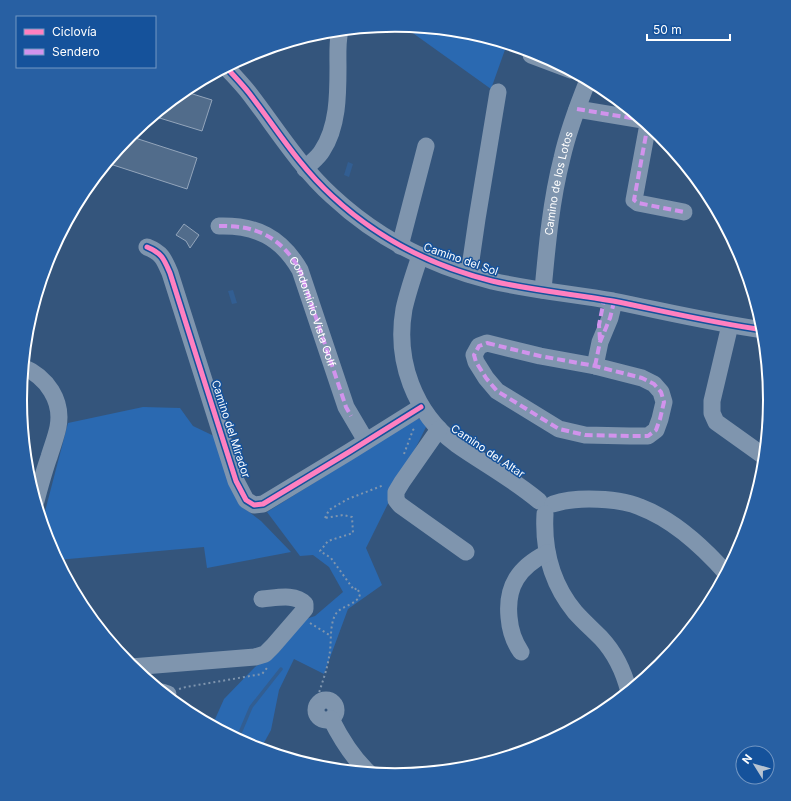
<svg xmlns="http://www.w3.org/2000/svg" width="791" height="801" font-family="Inter,sans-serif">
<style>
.green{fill:#2a69b1}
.water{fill:#325e92}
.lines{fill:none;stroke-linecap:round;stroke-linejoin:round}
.stream{stroke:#325e92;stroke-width:3.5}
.building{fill:#516c8b;stroke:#93a5bb}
.path{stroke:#7f95ae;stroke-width:2;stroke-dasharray:2 3;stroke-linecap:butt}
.minor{stroke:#7f95ae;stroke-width:17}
.quiet{stroke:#d193ec;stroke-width:4;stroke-dasharray:8 4;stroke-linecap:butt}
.cycleway-casing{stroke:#15529b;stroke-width:8}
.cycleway{stroke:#ff80c0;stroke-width:5}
.labels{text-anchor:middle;stroke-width:3;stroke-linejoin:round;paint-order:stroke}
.street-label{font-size:11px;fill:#fff;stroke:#15529b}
.rim{fill:none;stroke:#fff;stroke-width:2}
</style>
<rect width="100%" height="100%" fill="#34557c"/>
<g class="green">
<path d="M403 26 469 32 507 44 491 89Z"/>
<path d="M143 407 180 408 193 426 214 436 240 505 261 521 291 552 207 568 204 547 57 560 48 544 42 523 68 423Z"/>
<path d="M417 419H421L427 425 366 548 382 585 348 609 324 674 294 659 279 690 271 730 260 750 252 747 212 726 224 699 255 667 279 652 303 620 315 616 343 592 329 567 313 555 300 556 267 512Z"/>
</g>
<g class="water">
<path d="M348 162 353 164 349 177 344 175Z"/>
<path d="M233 290 237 303 232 304 228 291Z"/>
</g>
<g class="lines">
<path class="stream" d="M237 740 251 707 281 669"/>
</g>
<g class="building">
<path d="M183 91 212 100 202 131 153 116Z"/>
<path d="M129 136 197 158 187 189 107 163Z"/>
<path d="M184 224 199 235 190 248 186 241 176 235Z"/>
</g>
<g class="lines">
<g class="path">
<path d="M404 454 413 430 416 427"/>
<path d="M325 518 329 510 348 499 384 485"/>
<path d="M310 623 331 636"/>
<path d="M179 689 186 687 262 674 267 668"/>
<path d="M321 701 318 696C322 683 327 670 329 657 332 644 329 628 335 615 341 605 358 605 360 594L357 588 354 590 331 558 320 551 328 541 353 533 352 517 343 515 325 518"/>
</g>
<g class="minor">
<path d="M531 55 571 70"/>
<path d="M226 67C234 76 242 84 249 93 276 128 299 166 332 196 377 238 432 266 492 281 531 290 572 294 613 301 663 311 713 323 764 330"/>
<path d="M577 109 643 120"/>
<path d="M648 124 634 200 638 203 684 212"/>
<path d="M305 169C310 163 318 158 322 151 338 127 338 95 338 67 338 55 337 43 340 30"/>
<path d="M219 226C256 225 281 237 300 270L346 407 366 441"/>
<path d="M400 246 426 146"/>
<path d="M147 247C162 253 164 259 170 273L236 481 246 500 254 505 263 504 349 452 421 407"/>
<path d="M420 256C414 274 408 291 404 309 395 360 414 413 456 444 483 463 513 479 539 501"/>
<path d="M469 274 477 219 498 92"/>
<path id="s1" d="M543 290C547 246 551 201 562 158 568 131 578 105 588 80"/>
<path d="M730 325 712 401V413L716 422 765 457"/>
<path d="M487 343 540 356 595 366 642 378 654 384 661 392 664 402 660 419 656 430 648 436H630L585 435 559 429 497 391 486 378 476 362 474 355 479 346Z"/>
<path d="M595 366 600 342 610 318 614 302"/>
<path d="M23 367C47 377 63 401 58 427 56 437 52 447 49 457 44 471 40 486 36 501"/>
<path d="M439 429 402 482 396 492V500L400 505 466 552"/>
<path d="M553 504C565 500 577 499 589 499 606 499 624 500 640 507 672 519 704 548 727 574"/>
<path d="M545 514C543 550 552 584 575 612 583 621 592 629 601 638 616 654 624 672 629 692"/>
<path d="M521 652C514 642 510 630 509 617 506 586 519 567 547 553"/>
<path d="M131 667 255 657 265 654 273 646 305 609V604C295 593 276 598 262 599"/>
<path d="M162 692 168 694"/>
<circle cx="326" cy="710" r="10"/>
<path d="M331 719C341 739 353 758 369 773"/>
</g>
<g class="quiet">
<path d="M577 109 643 120"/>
<path d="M648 124 634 200 638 203 684 212"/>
<path id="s2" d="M219 226C256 225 281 237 300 270L346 407 351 416"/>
<path d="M600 340 599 325 604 300"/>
<path d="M487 343 540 356 595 366 642 378 654 384 661 392 664 402 660 419 656 430 648 436H630L585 435 559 429 497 391 486 378 476 362 474 355 479 346Z"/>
<path d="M595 366 600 342 610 318 614 302"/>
<path d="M162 692 168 694"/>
</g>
<g class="cycleway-casing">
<g id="cycleway">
<path d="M226 67C234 76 242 84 249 93 276 128 299 166 332 196 377 238 432 266 492 281 531 290 572 294 613 301 663 311 713 323 764 330"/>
<path d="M147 247C162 253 164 259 170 273L236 481 246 500 254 505 263 504 349 452 421 407"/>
</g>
</g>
<use href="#cycleway" class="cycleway"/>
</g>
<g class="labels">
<g class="street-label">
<text dy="4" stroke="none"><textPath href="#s1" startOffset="108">Camino de los Lotos</textPath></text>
<text transform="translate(461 259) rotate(19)" y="4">Camino del Sol</text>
<text dy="4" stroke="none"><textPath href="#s2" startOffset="141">Condominio Vista Golf</textPath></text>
<text transform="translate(231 429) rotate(72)" y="4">Camino del Mirador</text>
<text transform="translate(488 451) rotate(34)" y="4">Camino del Altar</text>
</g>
</g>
<path d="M0 0H791V801H0ZM27 400a368 368 0 1 1 736 0a368 368 0 1 1-736 0Z" fill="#2860a3" fill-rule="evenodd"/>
<path class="rim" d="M27 400a368 368 0 1 1 736 0a368 368 0 1 1-736 0Z"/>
<rect x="16" y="16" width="140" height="52" fill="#15529b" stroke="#7397c3"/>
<rect x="24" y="29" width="20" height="6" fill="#ff80c0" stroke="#7397c3"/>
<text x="52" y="36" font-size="12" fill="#ffffff">Ciclovía</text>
<rect x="24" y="49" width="20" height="6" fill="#d193ec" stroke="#7397c3"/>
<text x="52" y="56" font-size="12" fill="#ffffff">Sendero</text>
<g transform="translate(755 765) rotate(307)"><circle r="19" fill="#15529b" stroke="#7397c3"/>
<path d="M0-3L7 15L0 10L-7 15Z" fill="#b8c4d1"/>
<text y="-6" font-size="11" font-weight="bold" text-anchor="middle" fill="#ffffff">N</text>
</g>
<path d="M647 34v6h83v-6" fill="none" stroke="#ffffff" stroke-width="2"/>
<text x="653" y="34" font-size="12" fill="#ffffff" stroke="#15529b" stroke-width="3" paint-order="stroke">50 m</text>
</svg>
